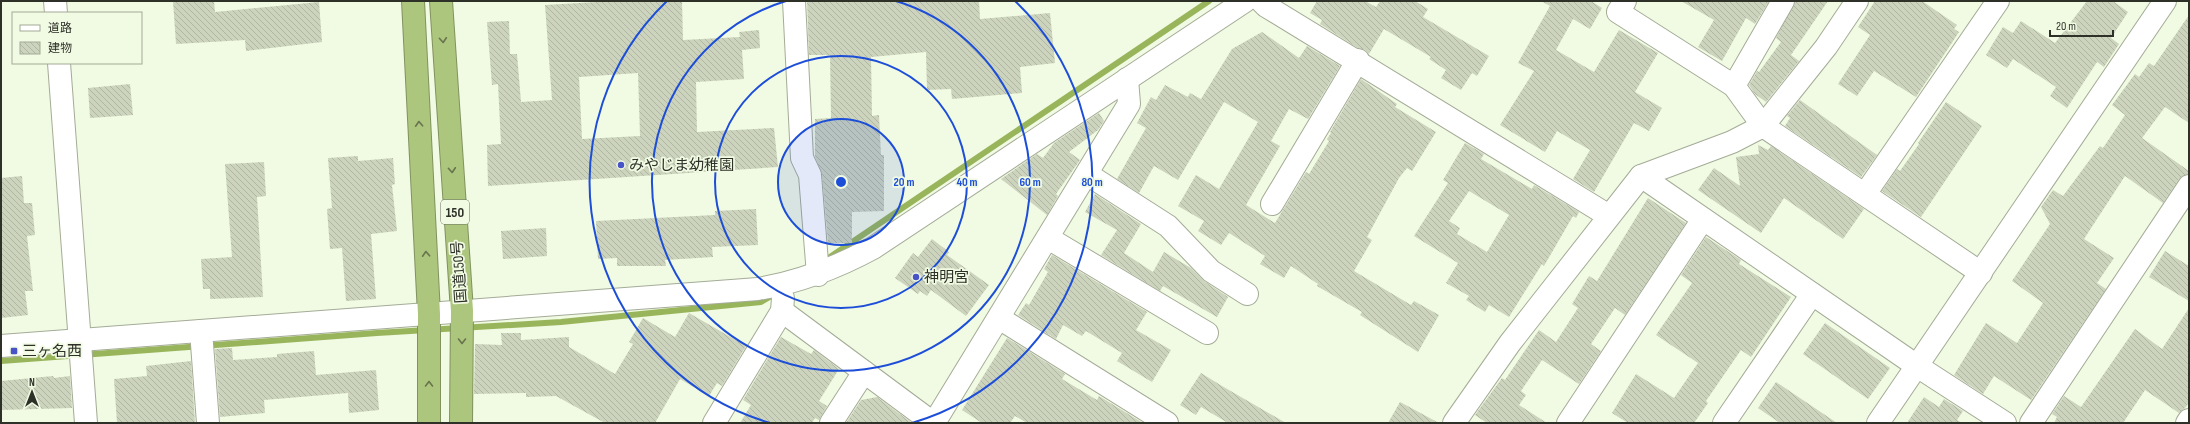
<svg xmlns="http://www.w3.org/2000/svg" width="2190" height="424" font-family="'Sofia Sans Condensed','Noto Sans JP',sans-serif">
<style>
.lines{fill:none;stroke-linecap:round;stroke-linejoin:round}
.stream{stroke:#99b55c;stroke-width:6}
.building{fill:url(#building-back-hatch);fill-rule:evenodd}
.minor-casing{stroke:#a4ac97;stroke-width:24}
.highway-casing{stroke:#81925f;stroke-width:24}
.minor{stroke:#fff;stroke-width:22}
.highway{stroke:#adc67d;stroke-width:22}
.oneway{stroke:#67744e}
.ring{fill:none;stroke:#1d4ed8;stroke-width:2}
.poi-dot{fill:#4853c8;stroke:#f1fae3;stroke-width:1.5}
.labels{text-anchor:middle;stroke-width:3.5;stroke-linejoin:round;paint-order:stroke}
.shield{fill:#f1fae3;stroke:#686d60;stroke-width:1}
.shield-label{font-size:14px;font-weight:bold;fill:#2e3128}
.poi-label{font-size:15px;fill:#2e3128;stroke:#f1fae3;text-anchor:start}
.street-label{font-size:15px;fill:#2e3128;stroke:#f1fae3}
.centre{fill:#1d4ed8;stroke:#f1fae3;stroke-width:2}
.ring-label{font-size:12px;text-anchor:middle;font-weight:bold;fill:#1d4ed8;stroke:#f1fae3;stroke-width:3.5;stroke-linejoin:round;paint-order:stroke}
</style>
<defs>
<pattern id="building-back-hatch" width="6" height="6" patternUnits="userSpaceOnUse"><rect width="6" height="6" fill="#ccd4be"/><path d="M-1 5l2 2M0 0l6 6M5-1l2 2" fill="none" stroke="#b0b6a3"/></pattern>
</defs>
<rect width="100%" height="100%" fill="#f1fae3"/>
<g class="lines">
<g class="stream">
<path d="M827 259 1209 1"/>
<path d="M1 361 377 333 561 322 761 302 773 295"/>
</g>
</g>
<g class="building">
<path d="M173 1H214L215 12 319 2 322 42 246 51 245 40 176 44Z"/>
<path d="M614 1H682L683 40 740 37 739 32 759 30 760 48 742 50 744 79 696 82 697 132 774 128 778 167 488 186 487 145 501 144 498 84 492 85 487 22 509 21 510 54H517L521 102 552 100 545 5ZM638 73 640 136 582 139 579 77Z"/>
<path d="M807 1H979L980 19 1050 13 1055 63 1020 67 1022 93 952 99 951 89 927 90 926 52 871 57 872 116 879 115 881 155H884V211L852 212V243H828L822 174 815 157V119L831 118 830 55H809Z"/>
<path d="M1317 1H1365L1376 7 1380 1H1415L1428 9 1423 17 1489 56 1477 76 1472 73 1461 90 1441 78 1446 70 1429 59 1431 57 1384 29 1369 54 1365 50 1358 48 1320 24 1322 20 1310 13Z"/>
<path d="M1541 1H1591L1602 8 1590 29 1573 19 1556 50 1594 72 1619 30 1658 53 1635 92 1662 108 1649 131 1634 123 1594 192 1573 179 1590 150 1557 131 1545 152 1500 125 1534 71 1518 63 1550 6Z"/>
<path d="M1681 1H1769L1755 24 1746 18 1722 61 1698 47 1714 20Z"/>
<path d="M1795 1H1828L1791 55 1799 61 1766 102 1755 94 1749 85 1757 71 1759 72 1781 42 1776 38Z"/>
<path d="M1875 1H1922L1957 25 1954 29 1959 32 1916 97 1874 71 1857 96 1838 84 1870 35 1858 27Z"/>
<path d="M2087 1H2113L2128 12 2111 38 2119 44 2104 67 2097 62 2067 108 2050 96 2056 87 2013 59 2007 68 1986 55 2003 27 2013 33 2021 21 2055 43Z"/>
<path d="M2189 15V123L2165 107 2142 138 2189 171V174L2179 179 2163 203 2125 176 2084 239 2114 258 2097 283 2106 289 2031 400 1994 376 1983 394 1954 375 1986 323 2017 343 2043 303 2012 281 2050 224 2041 207 2053 190 2063 196 2100 146 2103 148 2125 115 2112 105 2135 74 2139 77 2149 63 2154 66Z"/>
<path d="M1262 32 1299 58 1307 46 1340 66 1308 119 1289 109 1271 141 1280 146 1246 205 1275 223 1306 172 1309 174 1329 141 1327 139 1331 133 1330 132 1361 79 1397 104 1395 107 1436 132 1412 171 1407 168 1399 178 1367 237 1372 240 1354 271 1411 305 1414 301 1439 315 1418 352 1360 315 1362 312 1317 286 1318 284 1291 266 1284 278 1260 264 1265 256 1229 233 1221 245 1198 231 1204 221 1178 206 1196 175 1219 189 1258 122 1224 102 1178 180 1154 166 1139 193 1117 179 1146 128 1137 123 1151 97 1156 100 1165 85 1188 97 1190 93 1201 99 1232 49Z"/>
<path d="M130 84 133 115 90 118 88 88Z"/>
<path d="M1800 100 1877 155 1861 177 1785 126 1790 118 1787 116Z"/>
<path d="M1946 102 1982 126 1921 217 1882 191 1897 169 1900 171 1919 144 1918 143Z"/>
<path d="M1099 113 1104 121 1098 130 1069 152 1080 160 1056 194 1058 196 1047 215 1001 179 1037 154 1043 158 1054 143Z"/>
<path d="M1465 143 1484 154 1481 159 1532 189 1534 185 1579 212 1576 218 1573 216 1544 266 1542 264 1509 317 1489 305 1485 312 1466 300 1469 296 1446 283 1458 263 1414 236 1448 183 1443 180ZM1469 191 1509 215 1487 252 1457 234 1460 228 1449 221Z"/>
<path d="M1758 145 1768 150 1771 146 1864 209 1843 239 1784 198 1761 233 1698 190 1714 168 1740 186 1736 157 1759 154Z"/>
<path d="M358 156V161L393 158 395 184 392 185 397 231 371 234 376 299 346 301 342 248 330 249 327 209 332 208 328 158Z"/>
<path d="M264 162 266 196 257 197 263 297 210 299V289H203L201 259 232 257 225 164Z"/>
<path d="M22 176 24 203H32L35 235 27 236 33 291H25L28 315 1 318V178Z"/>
<path d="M1095 194 1141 224 1124 253 1153 272 1164 252 1191 268 1204 281 1228 297 1217 317 1163 286 1160 291 1101 255 1117 230 1085 212Z"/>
<path d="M1648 198 1686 223 1625 315 1615 308 1591 344 1601 351 1579 384 1542 360 1521 391 1526 395 1519 405 1547 423H1487L1475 415 1502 378 1505 380 1539 330 1556 342 1578 308 1572 304 1589 276 1597 281Z"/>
<path d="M756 209 758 245 712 247 713 257 665 260 666 266H617V258L598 259 596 221 715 215V211Z"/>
<path d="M546 228 547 256 503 259 501 231Z"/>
<path d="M1706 237 1741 260 1739 264 1791 297 1751 357 1741 350 1706 401 1708 403 1694 423H1628L1612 413 1636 374 1674 398 1698 363 1656 335 1692 283 1681 275Z"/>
<path d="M932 239 949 252 947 255 989 285 966 316 931 290 927 296 920 291 918 294 895 278 913 253 918 257Z"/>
<path d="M2165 251 2189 266V301L2149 277Z"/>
<path d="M1052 255 1147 312 1136 330 1171 350 1152 382 1117 361 1122 353 1086 331 1082 336 1063 325 1056 339 1018 315 1026 303 1029 305 1048 272 1044 269Z"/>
<path d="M2189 308V403L2185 408 2179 413 2145 390 2123 423H2054L2057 417 2052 414 2064 396 2081 407 2135 329 2162 349Z"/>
<path d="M689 313 746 346 722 386 717 383 709 396 680 379 655 423H605L556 396 526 397V393L474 394 475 344 502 345 501 333H521V340L569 337V347L615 374 633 344 629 342 643 318 675 337Z"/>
<path d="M1825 323 1890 368 1868 399 1803 354Z"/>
<path d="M781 337 811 354 814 350 839 369 819 401 827 406 819 420 815 418 812 423H740L751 405 743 400Z"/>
<path d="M1007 338 1065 374 1062 379 1097 400 1099 396 1143 423H1027L1015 416 1010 423H982L962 410Z"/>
<path d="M232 348 233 360 277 357V354L314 351 316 375 376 370 379 410 349 413 348 393 264 400 265 413 220 417 215 349Z"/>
<path d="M191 361 195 423H117L114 379 147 376 146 366Z"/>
<path d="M1201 373 1222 386 1286 423H1228L1201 407 1196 415 1180 405Z"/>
<path d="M53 376 54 378 70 376 72 408 1 410V381Z"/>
<path d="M1776 382 1837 423H1780L1758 408Z"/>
<path d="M877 397 912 423H846L861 400Z"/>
<path d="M1924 397 1939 407 1944 399 1963 411 1957 420 1962 423H1907Z"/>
<path d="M1400 402 1439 423H1388Z"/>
</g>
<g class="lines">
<g class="minor-casing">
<g id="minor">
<path d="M55 1 56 13"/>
<path d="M794 1 802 158 810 175 818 275"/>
<path d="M1261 1 1266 6 1609 216"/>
<path d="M1625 1 1618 12 1734 86 1763 126 1981 273"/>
<path d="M59 63 86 423"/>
<path d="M1734 86 1783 1"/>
<path d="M1087 174 1168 226 1211 271 1247 294"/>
<path d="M1641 176 1917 366 2005 423"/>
<path d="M1865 194 1998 1"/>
<path d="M1272 204 1358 60"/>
<path d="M1048 238 1207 333"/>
<path d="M782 311 933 423"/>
<path d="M999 318 1167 423"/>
<path d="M201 331 208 423"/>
<path d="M1 346 758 289C800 282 836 268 873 248L1245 1"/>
<path d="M714 423 782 311 783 298"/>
<path d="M831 423 864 372"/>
<path d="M934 423 1129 104 1127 79"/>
<path d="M1454 423 1510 343 1641 176 1732 142 1763 126 1826 47 1857 1"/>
<path d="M1568 423 1703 219"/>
<path d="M1724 423 1812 294"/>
<path d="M1878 423 2165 1"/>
<path d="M2031 423 2189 186"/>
<path d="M2187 423 2189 420"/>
</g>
</g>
<g class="highway-casing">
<g id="highway">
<path d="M413 1 429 314V423"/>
<path d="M441 1 462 311 461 423"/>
</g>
</g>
<use href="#minor" class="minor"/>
<use href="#highway" class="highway"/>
</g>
<defs><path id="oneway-chevron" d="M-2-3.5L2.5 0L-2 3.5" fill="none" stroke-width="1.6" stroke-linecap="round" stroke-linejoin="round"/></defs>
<g class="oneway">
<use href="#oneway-chevron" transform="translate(443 40) rotate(86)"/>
<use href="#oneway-chevron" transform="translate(419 124) rotate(-93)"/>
<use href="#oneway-chevron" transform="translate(452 170) rotate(86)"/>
<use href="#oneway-chevron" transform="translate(426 254) rotate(-93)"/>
<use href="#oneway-chevron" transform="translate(462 341) rotate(90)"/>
<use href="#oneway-chevron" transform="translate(429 384) rotate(-90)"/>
</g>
<circle cx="841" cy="182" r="63" fill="#1d4ed8" fill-opacity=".12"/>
<g class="ring">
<circle cx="841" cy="182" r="63"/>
<circle cx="841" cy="182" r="126"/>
<path d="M896 1A189 189 0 1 1 786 1"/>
<path d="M770 423A251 251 0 0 1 667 1M1015 1A251 251 0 0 1 912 423"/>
</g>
<g class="poi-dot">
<circle cx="621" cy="165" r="4"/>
<circle cx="916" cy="277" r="4"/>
<rect x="10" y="347" width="8" height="8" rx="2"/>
</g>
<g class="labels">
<rect class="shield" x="441" y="200" width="28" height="24" rx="3"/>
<g class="shield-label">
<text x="455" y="217">150</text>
</g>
<g class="poi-label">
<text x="629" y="170">みやじま幼稚園</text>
<text x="924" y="282">神明宮</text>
<text x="22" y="356">三ヶ名西</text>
</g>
<g class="street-label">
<text transform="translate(459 272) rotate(-94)" y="5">国道150号</text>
</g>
</g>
<circle cx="841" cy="182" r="6" class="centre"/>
<g class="ring-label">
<text x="904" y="186">20 m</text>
<text x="967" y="186">40 m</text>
<text x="1030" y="186">60 m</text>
<text x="1092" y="186">80 m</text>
</g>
<rect width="2190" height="424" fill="none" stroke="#2e3128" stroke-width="4"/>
<rect x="12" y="12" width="130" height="52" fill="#f1fae3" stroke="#a3aa98"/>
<rect x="20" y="25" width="20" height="6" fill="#ffffff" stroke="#a3aa98"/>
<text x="48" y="32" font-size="12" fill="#2e3128">道路</text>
<rect x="20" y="42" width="20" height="12" fill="url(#building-back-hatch)" stroke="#a3aa98"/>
<text x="48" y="52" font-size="12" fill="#2e3128">建物</text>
<g transform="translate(32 392)" stroke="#f1fae3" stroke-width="3" paint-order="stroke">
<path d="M0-3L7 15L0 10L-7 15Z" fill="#2e3128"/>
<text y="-6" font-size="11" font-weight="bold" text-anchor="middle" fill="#2e3128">N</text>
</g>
<path d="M2050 30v6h63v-6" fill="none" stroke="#2e3128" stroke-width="2"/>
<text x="2056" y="30" font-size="12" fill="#2e3128" stroke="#f1fae3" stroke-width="3" paint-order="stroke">20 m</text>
</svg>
